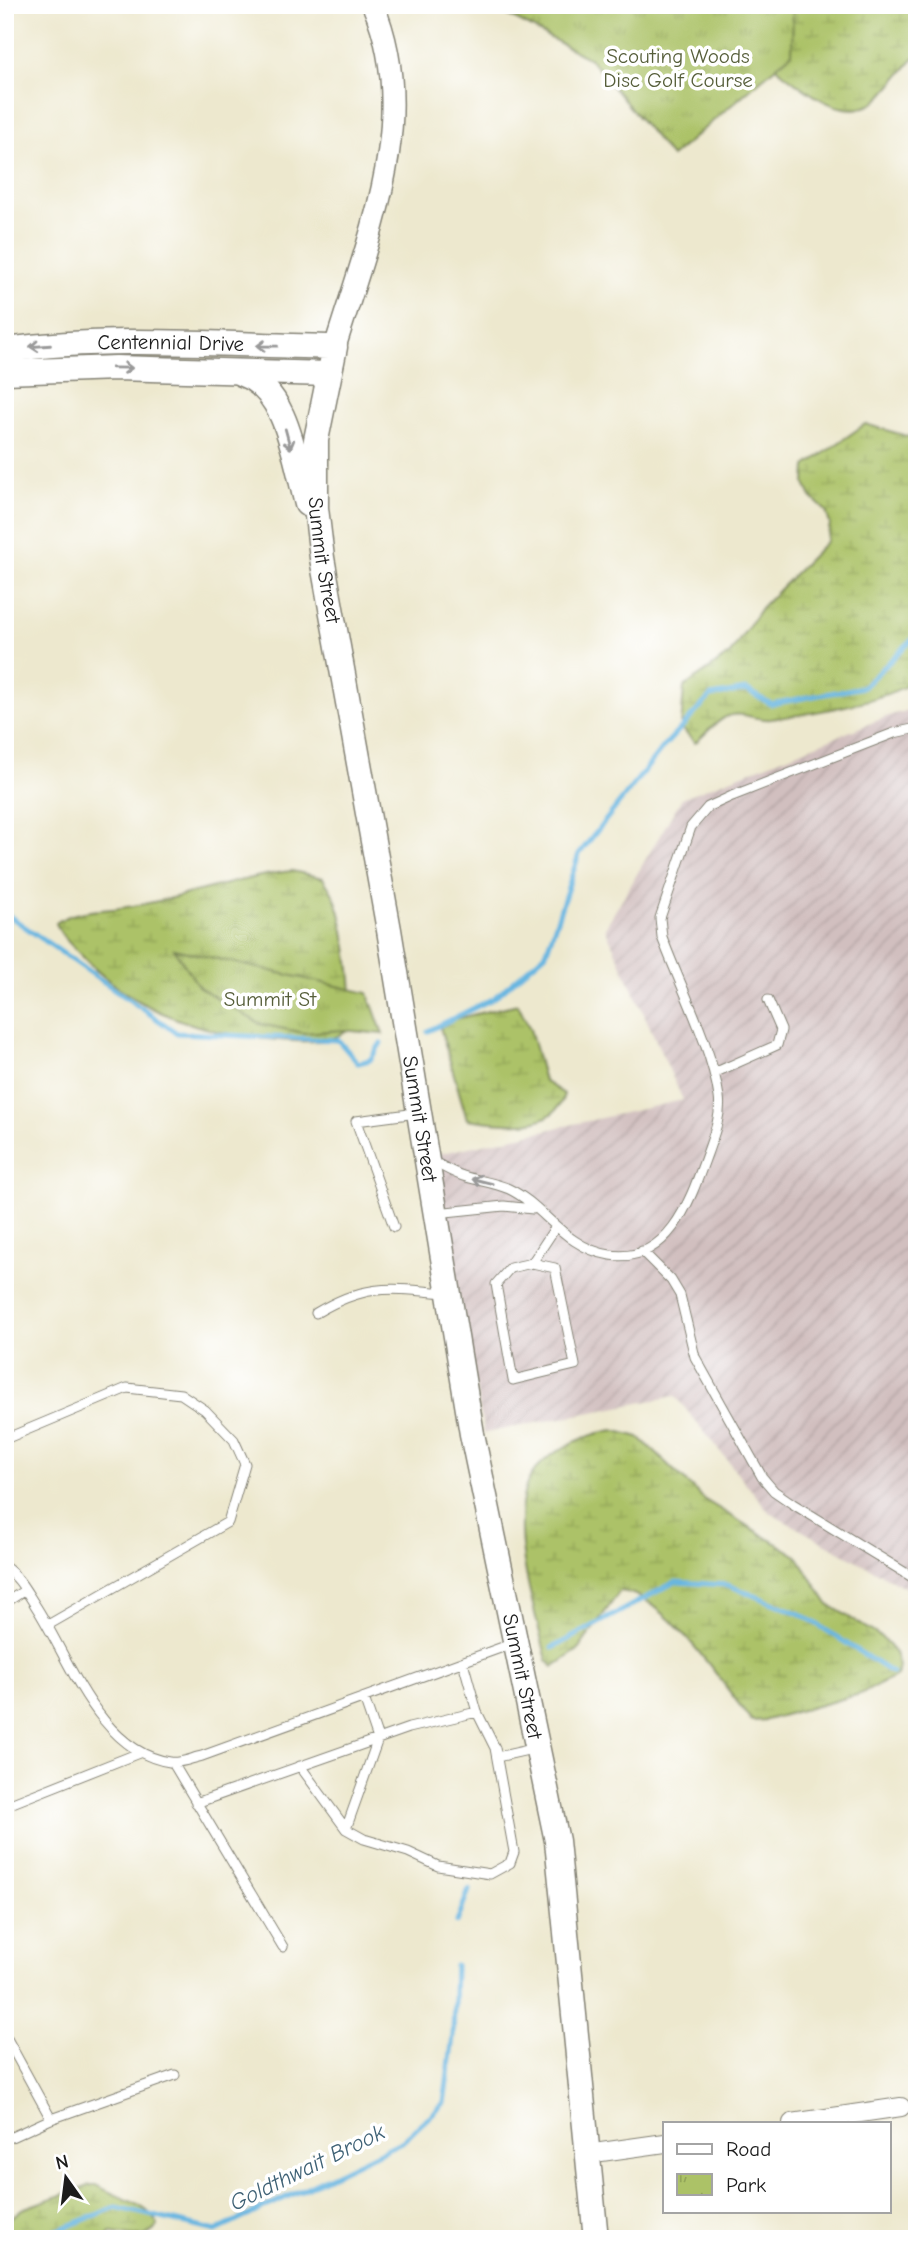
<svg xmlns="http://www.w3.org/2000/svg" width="922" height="2244" font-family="'Comic Neue',sans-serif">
<defs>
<pattern id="industrial-furrows" width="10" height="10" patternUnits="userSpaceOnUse" patternTransform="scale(1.75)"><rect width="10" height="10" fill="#d1bfbf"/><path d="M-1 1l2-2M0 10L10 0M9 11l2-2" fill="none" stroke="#b3a4a4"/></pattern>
<pattern id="wetland-marsh" width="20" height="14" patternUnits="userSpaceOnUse" patternTransform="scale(1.75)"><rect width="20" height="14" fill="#acc267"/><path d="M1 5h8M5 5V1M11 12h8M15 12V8" fill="none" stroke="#93a659"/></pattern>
<pattern id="park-tufts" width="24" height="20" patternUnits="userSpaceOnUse" patternTransform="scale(1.75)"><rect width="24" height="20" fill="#acc267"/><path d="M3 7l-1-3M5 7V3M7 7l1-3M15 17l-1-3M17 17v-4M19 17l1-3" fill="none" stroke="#93a659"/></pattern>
</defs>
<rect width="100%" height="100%" fill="#fff"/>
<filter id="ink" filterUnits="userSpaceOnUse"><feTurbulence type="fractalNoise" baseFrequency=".0143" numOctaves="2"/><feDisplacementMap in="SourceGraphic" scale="14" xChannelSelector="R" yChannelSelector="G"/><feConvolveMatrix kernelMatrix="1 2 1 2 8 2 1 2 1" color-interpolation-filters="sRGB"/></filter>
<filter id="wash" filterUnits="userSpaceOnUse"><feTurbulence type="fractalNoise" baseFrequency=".00686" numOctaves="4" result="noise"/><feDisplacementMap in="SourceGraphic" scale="28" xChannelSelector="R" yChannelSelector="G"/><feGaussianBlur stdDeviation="1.57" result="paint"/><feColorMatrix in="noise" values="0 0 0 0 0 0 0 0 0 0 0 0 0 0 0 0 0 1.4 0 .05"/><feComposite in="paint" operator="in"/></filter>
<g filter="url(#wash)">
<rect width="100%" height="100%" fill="#ede8ce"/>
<path fill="url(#industrial-furrows)" d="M 917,709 L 917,1594 L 770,1513 L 675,1396 L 484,1433 L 433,1155 L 683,1100 L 605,928 L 682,798 L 894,714 Z"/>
<path fill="url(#wetland-marsh)" stroke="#646f42" stroke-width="2" d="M 769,5 L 917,5 L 917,55 C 905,68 893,84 881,97 C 845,132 796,81 766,60 Z
M 865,424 L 917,439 L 917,680 C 879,703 815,713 771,719 C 755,721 739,709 724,718 C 713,724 704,736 695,743 L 681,728 L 684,687 L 730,654 L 761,608 L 827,541 L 830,524 L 826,511 L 811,497 L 805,484 L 806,466 Z
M 292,871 L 323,878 C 327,885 333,893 336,901 C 345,922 361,1015 345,1031 C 332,1044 311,1041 294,1041 C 214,1038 138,1016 82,956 C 73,946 60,936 56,923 C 71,911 94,911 113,909 C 174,902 231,878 292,871 Z
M 518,1004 L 530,1029 L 544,1081 L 564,1094 C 555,1134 499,1123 467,1119 L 440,1027 L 455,1019 Z
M 613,1430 L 639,1437 L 705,1500 L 797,1556 L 828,1604 L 881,1637 L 895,1653 L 899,1666 L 897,1676 L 860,1694 L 766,1720 L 752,1721 C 724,1687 666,1594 620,1591 L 578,1650 L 553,1667 L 547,1660 C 535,1612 510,1535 526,1486 C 537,1455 583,1435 613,1430 Z
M 89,2185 L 97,2185 C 117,2199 148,2201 158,2226 C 143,2244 130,2234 110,2233 L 106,2239 L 5,2239 L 5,2222 L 22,2209 Z"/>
<path fill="url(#park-tufts)" stroke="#646f42" stroke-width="2" d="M 489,5 L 793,5 L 792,53 L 671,157 L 590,59 Z
M 174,949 L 368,993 L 383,1034 L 342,1030 L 304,1033 L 260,1024 L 199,987 Z"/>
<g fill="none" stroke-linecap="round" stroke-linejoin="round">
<path stroke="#67b6e1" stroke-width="5" d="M 5,913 L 177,1033 L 338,1040 L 358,1063 L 370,1060 L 381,1043
M 428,1031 L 494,998 L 546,953 L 579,854 L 664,746 L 711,696 L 746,690 L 771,704 L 863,687 L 917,635
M 552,1648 L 675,1582 L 728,1585 L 803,1615 L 892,1673
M 917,1710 L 917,1711
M 457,1922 L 469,1890
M 44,2239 L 51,2233 L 116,2207 L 216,2231 L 403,2141 L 444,2103 L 453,2037 L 455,1965"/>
</g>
</g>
<g filter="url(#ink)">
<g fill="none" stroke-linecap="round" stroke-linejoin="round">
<defs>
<path id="service" d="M 714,1073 L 777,1045 L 781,1030 L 768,1000
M 429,1159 C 440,1165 451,1172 463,1176 C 478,1181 494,1182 509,1189 C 545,1206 564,1248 610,1255 C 670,1264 691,1198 707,1154 C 713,1137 722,1115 719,1097 C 712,1047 680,986 662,937 L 660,918 L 691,827 L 708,807 L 732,796 L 894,733 L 917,728
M 436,1213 L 504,1206 L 533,1209
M 394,1227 L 356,1121 L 417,1113
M 642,1251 L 671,1280 L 680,1295 L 695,1357 L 762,1477 L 774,1491 L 793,1504 L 917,1580
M 532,1263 L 510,1268 L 496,1284 L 513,1380 L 575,1365 L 555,1268 L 532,1263 L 555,1228
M 316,1313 C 366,1283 390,1288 445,1293
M 5,1439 L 127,1388 L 181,1394 L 205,1410 L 234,1440 L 245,1464 L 228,1522 L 48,1625
M 5,1567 C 19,1577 26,1591 35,1605 C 69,1657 99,1752 170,1762 C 180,1764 192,1758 202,1756 L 514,1643
M 5,1603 L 25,1590
M 497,1757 L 537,1748
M 173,1763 L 283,1947
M 300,1766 L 346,1829 L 364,1839 L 408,1852 L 438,1866 L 490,1874 L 510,1863 L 514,1852 L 495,1748 L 477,1712
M 196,1803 L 409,1728 L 477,1712 L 463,1662
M 5,1806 L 139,1753
M 346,1829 L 378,1739 L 364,1698
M 5,2035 L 51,2119
M 5,2140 L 51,2119 L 175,2075"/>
<path id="minor" d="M 792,2123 L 901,2107
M 587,2154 L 665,2143"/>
<path id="tertiary" d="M 335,347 C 368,238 421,117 373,5"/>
<g id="secondary">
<path id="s1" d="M 5,350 C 114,335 226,345 335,347 L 316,440 L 316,508 L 322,558 L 389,930 L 472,1434 L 557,1841 L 596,2239"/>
<path d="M 5,372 L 116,368 L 329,374"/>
<path d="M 242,374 C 288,390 295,461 307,504"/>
</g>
</defs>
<use href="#service" stroke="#848275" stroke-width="11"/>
<use href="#minor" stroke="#848275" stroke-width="20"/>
<use href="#tertiary" stroke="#848275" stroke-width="24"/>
<use href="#secondary" stroke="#848275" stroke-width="27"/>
<use href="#service" stroke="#fff" stroke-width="9"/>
<use href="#minor" stroke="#fff" stroke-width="18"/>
<use href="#tertiary" stroke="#fff" stroke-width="21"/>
<use href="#secondary" stroke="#fff" stroke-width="24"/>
</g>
<defs><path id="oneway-shaft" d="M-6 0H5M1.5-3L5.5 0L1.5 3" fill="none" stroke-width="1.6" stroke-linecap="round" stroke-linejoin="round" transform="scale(1.75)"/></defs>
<g stroke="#999">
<use href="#oneway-shaft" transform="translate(40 346) rotate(176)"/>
<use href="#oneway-shaft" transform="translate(267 346) rotate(-179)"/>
<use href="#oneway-shaft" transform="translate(122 368) rotate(1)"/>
<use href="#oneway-shaft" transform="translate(288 439) rotate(75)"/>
<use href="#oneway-shaft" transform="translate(482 1181) rotate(-166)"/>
</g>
</g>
<g text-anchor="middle" stroke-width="7" stroke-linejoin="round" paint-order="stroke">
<g font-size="21" fill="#565e3a" stroke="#fff">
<text x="678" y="63">Scouting Woods<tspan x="678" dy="24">Disc Golf Course</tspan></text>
<text x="270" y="1006">Summit St</text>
</g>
<g font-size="21" fill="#1c1c1c" stroke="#fff">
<text dy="7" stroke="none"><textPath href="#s1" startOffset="166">Centennial Drive</textPath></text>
<text dy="7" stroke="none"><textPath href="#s1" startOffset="546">Summit Street</textPath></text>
<text dy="7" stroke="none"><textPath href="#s1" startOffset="1113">Summit Street</textPath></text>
<text dy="7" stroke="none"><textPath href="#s1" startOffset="1680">Summit Street</textPath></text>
</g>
<g font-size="23" font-style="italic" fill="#3e6175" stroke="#fff">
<text transform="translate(307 2167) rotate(-26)" y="8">Goldthwait Brook</text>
</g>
</g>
<rect width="922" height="2244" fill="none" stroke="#fff" stroke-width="28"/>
<rect x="663" y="2122" width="228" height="91" fill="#ffffff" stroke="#a4a4a4" stroke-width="2"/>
<rect x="677" y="2144" width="35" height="10" fill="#ffffff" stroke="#a4a4a4" stroke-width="2"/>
<text x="726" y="2156" font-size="21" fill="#1c1c1c">Road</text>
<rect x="677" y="2174" width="35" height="21" fill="url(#park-tufts)" stroke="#a4a4a4" stroke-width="2"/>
<text x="726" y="2192" font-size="21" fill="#1c1c1c">Park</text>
<g transform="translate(66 2178) rotate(346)" stroke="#ffffff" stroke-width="5" paint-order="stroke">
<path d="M0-5L12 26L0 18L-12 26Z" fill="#1c1c1c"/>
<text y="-10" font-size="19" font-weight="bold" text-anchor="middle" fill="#1c1c1c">N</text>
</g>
</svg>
